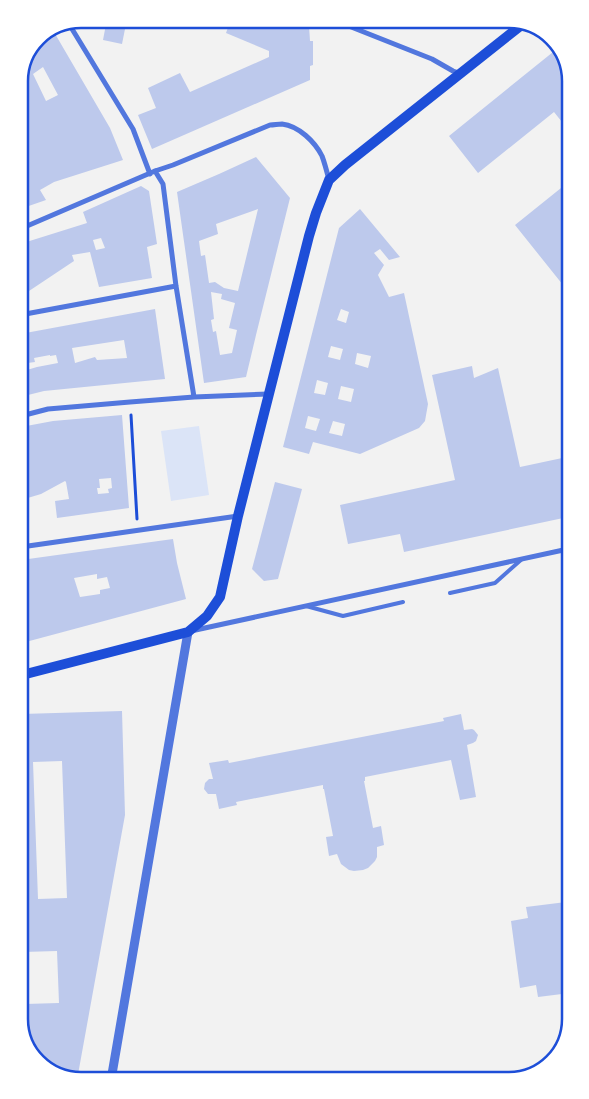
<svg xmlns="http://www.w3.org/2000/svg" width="589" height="1099" font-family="Roboto,sans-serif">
<rect width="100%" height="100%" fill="#f2f2f2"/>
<path fill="#dbe4f7" d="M 199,426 L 209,495 L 171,501 L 161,431 Z"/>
<path fill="#bdc9ec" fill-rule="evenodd" d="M 107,19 L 127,19 L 122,44 L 103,40 Z
M 231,19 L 290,19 L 309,26 L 310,41 L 313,41 L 313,65 L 310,66 L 310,80 L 152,149 L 138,115 L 156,108 L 148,88 L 180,73 L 190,92 L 269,57 L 269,51 L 226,33 Z
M 54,32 L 110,128 L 123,160 L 54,182 L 40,190 L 46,200 L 20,209 L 19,181 L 24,180 L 20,167 L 19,168 L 19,77 L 36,40 ZM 43,67 L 58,95 L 46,101 L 33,74 Z
M 558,48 L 565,57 L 566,127 L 554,112 L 478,173 L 449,136 Z
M 256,157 L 290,198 L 256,335 L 246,377 L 204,383 L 177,192 L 219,174 ZM 258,209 L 238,291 L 224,288 L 215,282 L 209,283 L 205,255 L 201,256 L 199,241 L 218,234 L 216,224 ZM 211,292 L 222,294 L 221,299 L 235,303 L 229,328 L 237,330 L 232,353 L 220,355 L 216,331 L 213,332 L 211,320 L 214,319 Z
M 566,184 L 567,290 L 515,225 Z
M 141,186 L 149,191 L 157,244 L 147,247 L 152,278 L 99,287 L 90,252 L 72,255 L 74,261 L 20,297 L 20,244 L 87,223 L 83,212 ZM 101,238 L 105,248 L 96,250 L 93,240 Z
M 360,209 L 400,257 L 389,260 L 380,249 L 374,253 L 384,265 L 378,275 L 389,297 L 404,293 L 428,404 L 425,421 L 419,428 L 360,454 L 313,442 L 309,454 L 283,447 L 339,228 ZM 341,309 L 349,312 L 346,323 L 337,320 ZM 331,346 L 343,349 L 340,360 L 328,357 ZM 357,353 L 371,356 L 368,368 L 355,364 ZM 317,380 L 328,383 L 325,395 L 314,393 ZM 341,386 L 354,389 L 351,402 L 338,399 ZM 308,416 L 320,419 L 316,431 L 305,428 ZM 333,421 L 345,424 L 342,436 L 329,433 Z
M 155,309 L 165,379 L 44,391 L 20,397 L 20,372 L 37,367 L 58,363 L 56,355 L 50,356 L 50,355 L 34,358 L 35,362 L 20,364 L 20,334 ZM 124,340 L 127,358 L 97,360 L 95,357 L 75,363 L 72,348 Z
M 472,366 L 474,378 L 498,368 L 520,467 L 567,457 L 568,517 L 404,552 L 400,534 L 348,544 L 340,505 L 455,480 L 432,375 Z
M 122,415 L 129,508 L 57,518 L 55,501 L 69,499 L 66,482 L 65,481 L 41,494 L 21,500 L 21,427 L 53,421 ZM 111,478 L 112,488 L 108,489 L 109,493 L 98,494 L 97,488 L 100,488 L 99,479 Z
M 275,482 L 302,489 L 278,579 L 264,581 L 252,569 Z
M 173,539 L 177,563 L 186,599 L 22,643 L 21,560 ZM 97,574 L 97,579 L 107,577 L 110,588 L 100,590 L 100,594 L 80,597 L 74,578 Z
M 122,711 L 125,815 L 77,1080 L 46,1070 L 24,1042 L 23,997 L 25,997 L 25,1004 L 59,1003 L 57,951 L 23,952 L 22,714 ZM 62,761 L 67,898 L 38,899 L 33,762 Z
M 461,714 L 464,730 L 472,729 L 474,730 L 478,735 L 476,741 L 473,743 L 467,745 L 476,797 L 460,800 L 451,760 L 365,777 L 365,781 L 364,781 L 373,828 L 381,826 L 384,845 L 377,847 L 377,857 L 375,861 L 368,868 L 363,870 L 354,871 L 349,870 L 341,864 L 337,854 L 329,856 L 326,837 L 333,836 L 324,789 L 323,789 L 323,785 L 236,802 L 237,805 L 219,809 L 216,794 L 208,794 L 204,789 L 205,783 L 209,779 L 213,779 L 209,763 L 228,760 L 229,763 L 444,721 L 443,718 Z
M 566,902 L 568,913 L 570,912 L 570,993 L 538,997 L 536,985 L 520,988 L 511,921 L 528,918 L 526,907 Z"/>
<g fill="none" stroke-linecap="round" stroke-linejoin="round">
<path stroke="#1d4ed8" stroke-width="3" d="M 131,415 L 137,519"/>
<path stroke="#5277de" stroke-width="4" d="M 450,593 L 495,583 L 522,559
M 306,606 L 343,616 L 403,602"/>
<path stroke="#5277de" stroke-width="5" d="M 331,19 L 432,59 L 453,71 L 459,73
M 69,24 L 133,129 L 150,174
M 155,171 L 163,184 L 176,286 L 194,397
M 20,229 L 155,171 L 173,165 L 270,125 C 274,125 278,124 282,124 C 299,126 315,142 322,156 C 325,164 327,172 329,180
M 20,315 L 176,286
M 21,416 L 48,409 L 130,402 L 194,397 L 268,394
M 21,547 L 238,516
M 191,631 L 568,549"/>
<path stroke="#5277de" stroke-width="9" d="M 111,1080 L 188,632"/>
<path stroke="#1d4ed8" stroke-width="10" d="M 22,675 L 188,632 L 207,616 L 220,597 L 238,516 L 309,236 L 316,213 L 329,180 L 345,165 L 524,23"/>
</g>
<path d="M0 0H589V1099H0ZM81 28H509A53 53 0 0 1 562 81V1019A53 53 0 0 1 509 1072H81A53 53 0 0 1 28 1019V81A53 53 0 0 1 81 28Z" fill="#fff" fill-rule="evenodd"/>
<path fill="none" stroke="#1d4ed8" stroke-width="2.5" d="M81 28H509A53 53 0 0 1 562 81V1019A53 53 0 0 1 509 1072H81A53 53 0 0 1 28 1019V81A53 53 0 0 1 81 28Z"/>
</svg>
